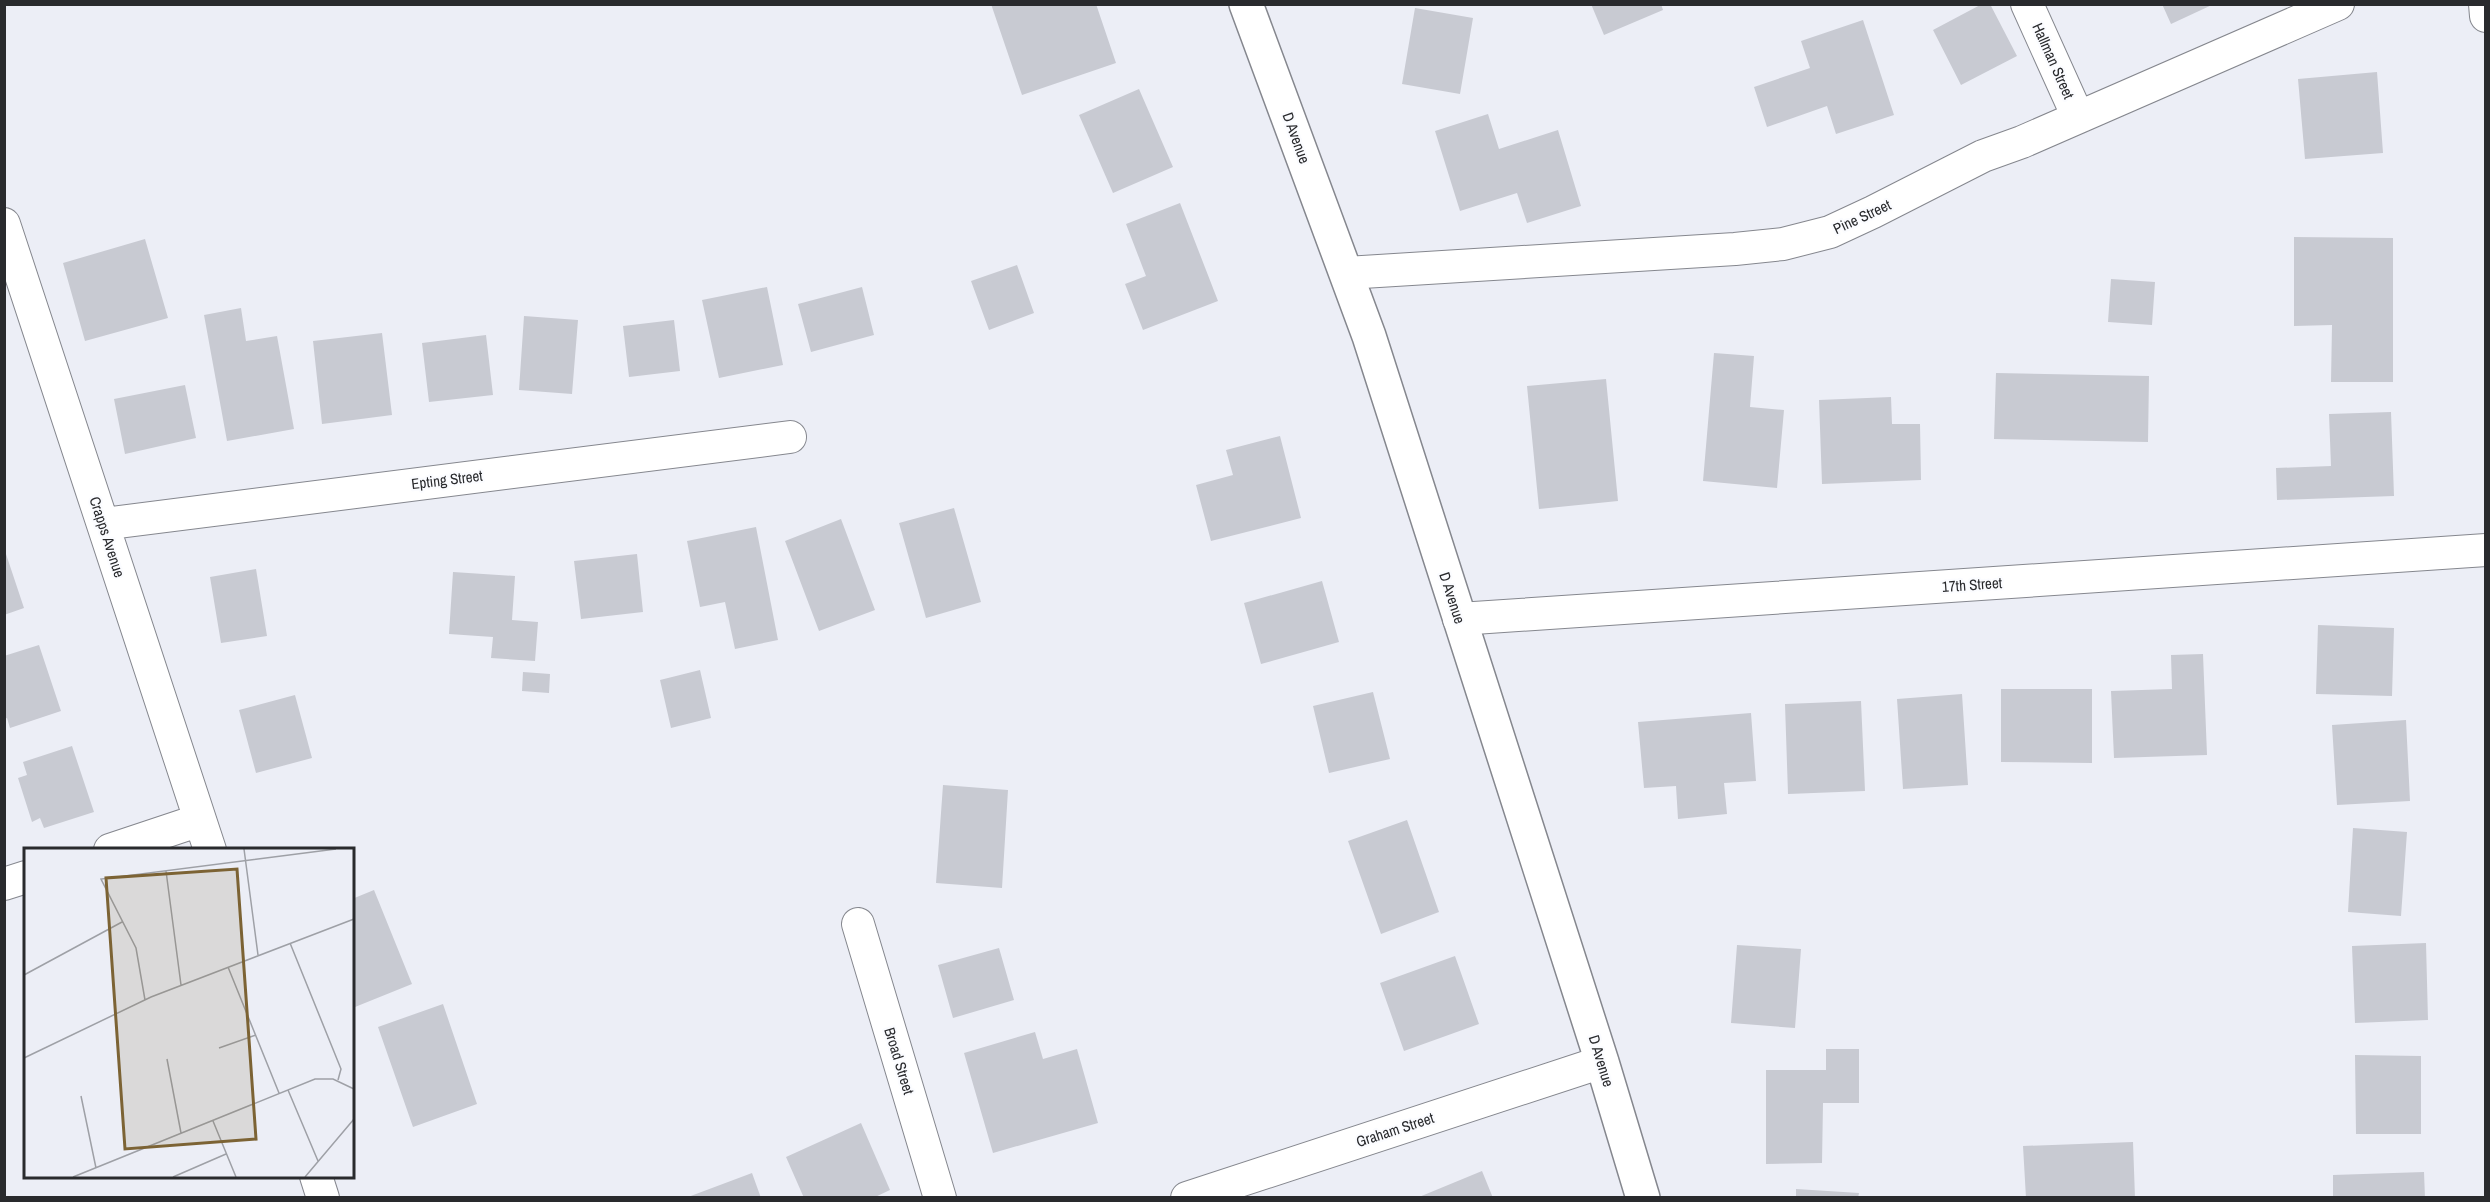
<svg xmlns="http://www.w3.org/2000/svg" width="2490" height="1202" font-family="'Archivo Narrow',sans-serif">
<rect width="100%" height="100%" fill="#eceef6"/>
<path fill="#c8cad2" d="M 991,4 L 1096,4 L 1116,63 L 1022,95 Z
M 1591,4 L 1661,4 L 1663,10 L 1604,35 Z
M 1982,4 L 1990,4 L 2017,56 L 1961,85 L 1933,30 Z
M 2162,4 L 2214,4 L 2171,24 Z
M 1415,8 L 1473,18 L 1460,94 L 1402,84 Z
M 1863,20 L 1894,115 L 1836,134 L 1827,106 L 1767,127 L 1754,87 L 1810,68 L 1801,41 Z
M 2377,72 L 2383,153 L 2305,159 L 2298,79 Z
M 1139,89 L 1173,167 L 1113,193 L 1079,115 Z
M 1488,114 L 1499,149 L 1558,130 L 1581,206 L 1527,223 L 1517,193 L 1460,211 L 1435,131 Z
M 1180,203 L 1218,301 L 1143,330 L 1125,284 L 1146,276 L 1126,224 Z
M 2294,237 L 2393,238 L 2393,382 L 2331,382 L 2332,325 L 2294,326 Z
M 145,239 L 168,318 L 85,341 L 63,263 Z
M 1017,265 L 1034,313 L 989,330 L 971,281 Z
M 2111,279 L 2155,282 L 2152,325 L 2108,322 Z
M 767,287 L 783,365 L 719,378 L 702,300 Z
M 862,287 L 874,335 L 811,352 L 798,304 Z
M 241,308 L 246,341 L 277,336 L 294,429 L 227,441 L 204,315 Z
M 524,316 L 578,320 L 572,394 L 519,390 Z
M 674,320 L 680,371 L 629,377 L 623,326 Z
M 382,333 L 392,415 L 322,424 L 313,341 Z
M 486,335 L 493,395 L 429,402 L 422,343 Z
M 1714,353 L 1754,356 L 1750,407 L 1784,410 L 1777,488 L 1703,481 Z
M 1996,373 L 2149,376 L 2148,442 L 1994,439 Z
M 1606,379 L 1618,501 L 1539,509 L 1527,386 Z
M 185,385 L 196,438 L 125,454 L 114,399 Z
M 1891,397 L 1892,424 L 1920,424 L 1921,480 L 1822,484 L 1819,400 Z
M 2391,412 L 2394,496 L 2277,500 L 2276,468 L 2331,466 L 2329,414 Z
M 1280,436 L 1301,518 L 1211,541 L 1196,485 L 1233,475 L 1226,450 Z
M 954,508 L 981,602 L 926,618 L 899,523 Z
M 841,519 L 875,610 L 819,631 L 785,541 Z
M 756,527 L 778,640 L 735,649 L 725,602 L 700,607 L 687,541 Z
M 4,548 L 24,608 L 4,615 Z
M 637,554 L 643,612 L 581,619 L 574,561 Z
M 256,569 L 267,636 L 221,643 L 210,577 Z
M 453,572 L 515,576 L 512,620 L 538,622 L 535,661 L 491,658 L 493,637 L 449,634 Z
M 1322,581 L 1339,642 L 1261,664 L 1244,603 Z
M 2318,625 L 2394,628 L 2392,696 L 2316,694 Z
M 39,645 L 61,711 L 10,728 L 7,718 L 4,719 L 4,656 Z
M 2203,654 L 2207,755 L 2114,758 L 2111,691 L 2172,689 L 2171,655 Z
M 700,670 L 711,718 L 671,728 L 660,680 Z
M 523,672 L 550,674 L 549,693 L 522,691 Z
M 2001,689 L 2092,689 L 2092,763 L 2001,762 Z
M 1373,692 L 1390,759 L 1329,773 L 1313,706 Z
M 1962,694 L 1968,785 L 1903,789 L 1897,699 Z
M 295,695 L 312,758 L 256,773 L 239,710 Z
M 1861,701 L 1865,791 L 1788,794 L 1785,704 Z
M 1751,713 L 1756,781 L 1724,783 L 1727,814 L 1678,819 L 1676,786 L 1644,788 L 1638,722 Z
M 2406,720 L 2410,801 L 2337,805 L 2332,725 Z
M 72,746 L 94,812 L 44,828 L 40,818 L 32,822 L 18,778 L 27,775 L 23,762 Z
M 943,785 L 1008,790 L 1002,888 L 936,883 Z
M 1407,820 L 1439,912 L 1381,934 L 1348,841 Z
M 2353,828 L 2407,832 L 2401,916 L 2348,912 Z
M 374,890 L 412,984 L 355,1007 L 352,1001 L 352,899 Z
M 2426,943 L 2428,1020 L 2355,1023 L 2352,946 Z
M 1737,945 L 1801,949 L 1795,1028 L 1731,1023 Z
M 999,948 L 1014,1000 L 953,1018 L 938,965 Z
M 1455,956 L 1479,1024 L 1404,1051 L 1380,983 Z
M 443,1004 L 477,1104 L 413,1127 L 378,1027 Z
M 1035,1032 L 1043,1059 L 1077,1049 L 1098,1123 L 993,1153 L 964,1053 Z
M 1826,1049 L 1859,1049 L 1859,1103 L 1823,1103 L 1822,1163 L 1766,1164 L 1766,1070 L 1826,1070 Z
M 2355,1055 L 2421,1056 L 2421,1134 L 2356,1134 Z
M 861,1123 L 890,1190 L 873,1198 L 804,1198 L 786,1157 Z
M 2133,1142 L 2135,1198 L 2026,1198 L 2023,1146 Z
M 1482,1171 L 1493,1198 L 1419,1198 L 1419,1197 Z
M 2424,1172 L 2425,1198 L 2333,1198 L 2333,1175 Z
M 752,1173 L 761,1198 L 688,1198 L 688,1197 Z
M 1796,1189 L 1859,1193 L 1858,1198 L 1796,1198 Z"/>
<g fill="none" stroke-linecap="round" stroke-linejoin="round">
<defs>
<path id="minor" d="M 2027,4 L 2078,117
M 2485,4 L 2486,16
M 4,224 L 210,850
M 1346,273 L 1735,249 L 1783,244 L 1830,232 L 1873,212 L 1983,156 L 2022,142 L 2338,4
M 103,524 L 790,437
M 1459,619 L 2486,550
M 110,850 L 200,820
M 4,884 L 26,877
M 858,924 L 940,1198
M 316,1176 L 323,1198
M 1187,1198 L 1602,1062"/>
<path id="tertiary" d="M 1246,4 L 1369,336 L 1602,1062 L 1643,1198"/>
</defs>
<use href="#minor" stroke="#85878e" stroke-width="34"/>
<use href="#tertiary" stroke="#85878e" stroke-width="36"/>
<use href="#minor" stroke="#fff" stroke-width="32"/>
<use href="#tertiary" stroke="#fff" stroke-width="33"/>
</g>
<g text-anchor="middle" stroke-width="4.5" stroke-linejoin="round" paint-order="stroke">
<g font-size="15" fill="#292a2d" stroke="#fbfcff">
<text transform="translate(2053 61) rotate(66)" y="5">Hallman Street</text>
<text transform="translate(1296 138) rotate(70)" y="5">D Avenue</text>
<text transform="translate(1862 217) rotate(-25)" y="5">Pine Street</text>
<text transform="translate(447 480) rotate(-7)" y="5">Epting Street</text>
<text transform="translate(107 537) rotate(72)" y="5">Crapps Avenue</text>
<text transform="translate(1972 585) rotate(-4)" y="5">17th Street</text>
<text transform="translate(1452 598) rotate(72)" y="5">D Avenue</text>
<text transform="translate(899 1061) rotate(73)" y="5">Broad Street</text>
<text transform="translate(1601 1061) rotate(73)" y="5">D Avenue</text>
<text transform="translate(1395 1130) rotate(-18)" y="5">Graham Street</text>
</g>
</g>
<g transform="translate(24 848)">
<rect width="330" height="330" fill="#eceef6"/>
<path fill="none" stroke="#9ea0a6" stroke-width="1.5" d="M 220,1 L 234,107M 142,23 L 157,137M 266,95 L 317,221 L 314,232M 204,119 L 255,245M 0,127 L 98,74M 121,152 L 112,100 L 77,31 L 312,1M 195,200 L 232,187M 0,210 L 127,149 L 330,71M 143,211 L 157,285M 264,242 L 294,313M 57,248 L 72,320M 189,273 L 212,329M 49,329 L 291,231 L 309,231 L 330,241M 149,329 L 202,306M 281,329 L 330,271"/>
<path fill="#7c6334" fill-opacity="0.15" stroke="#7c6334" stroke-width="3" d="M 213,21 L 232,291 L 101,301 L 82,30 Z"/>
<rect width="330" height="330" fill="none" stroke="#292a2d" stroke-width="3"/>
</g>
<rect width="2490" height="1202" fill="none" stroke="#292a2d" stroke-width="12"/>
</svg>
